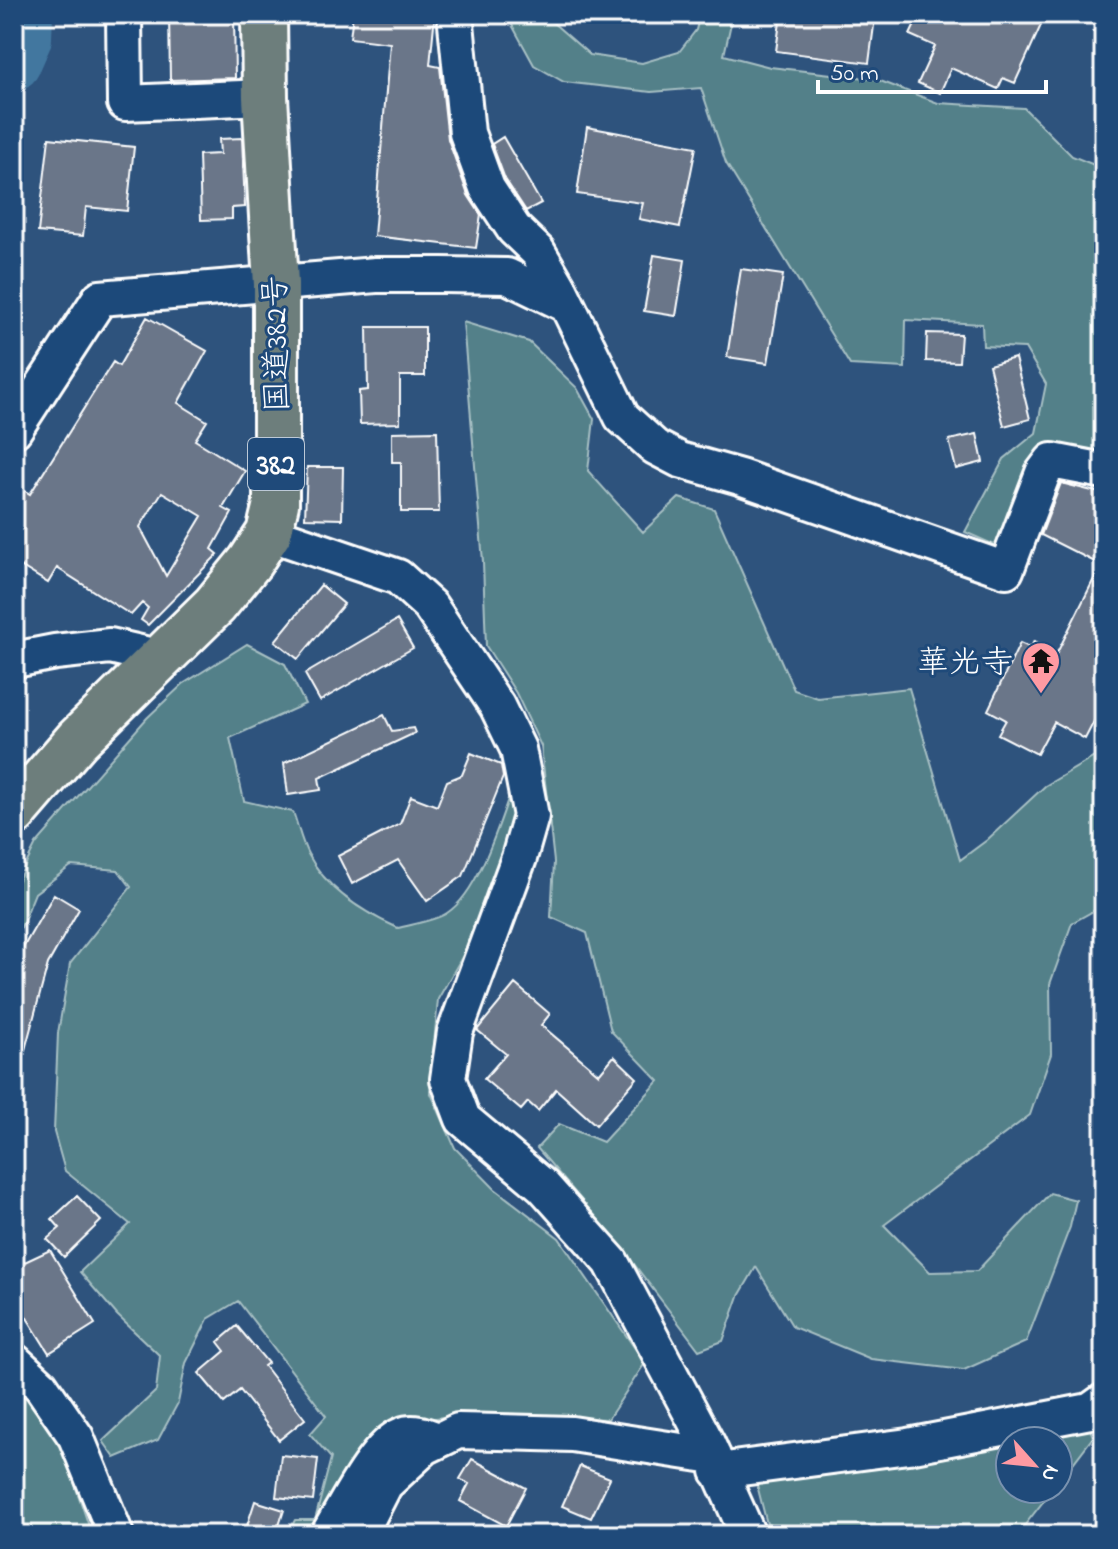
<svg xmlns="http://www.w3.org/2000/svg" width="1118" height="1549" font-family="'Indie Flower','Klee One',sans-serif">
<rect width="100%" height="100%" fill="#2e537d"/>
<filter id="ink" filterUnits="userSpaceOnUse"><feTurbulence type="fractalNoise" baseFrequency=".0125" numOctaves="2"/><feDisplacementMap in="SourceGraphic" scale="16" xChannelSelector="R" yChannelSelector="G"/><feConvolveMatrix kernelMatrix="1 2 1 2 8 2 1 2 1" color-interpolation-filters="sRGB"/></filter>
<g filter="url(#ink)">
<path fill="#528089" stroke="#a8c0c4" stroke-width="2" d="M 506,14 L 543,14 L 590,55 L 642,63 L 679,52 L 696,30 L 700,14 L 733,14 L 724,55 L 770,67 L 875,79 L 938,103 L 1024,108 L 1072,156 L 1104,169 L 1104,462 L 1071,453 L 999,547 L 965,532 L 1004,459 L 1036,433 L 1046,384 L 1025,348 L 983,346 L 982,324 L 906,320 L 905,368 L 850,365 L 726,163 L 701,88 L 651,92 L 564,82 L 534,65 Z
M 463,322 L 529,342 L 577,388 L 594,419 L 588,471 L 643,532 L 679,498 L 714,509 L 794,690 L 818,698 L 909,688 L 960,860 L 987,840 L 1045,786 L 1101,753 L 1104,746 L 1104,905 L 1072,923 L 1050,984 L 1051,1054 L 1030,1115 L 884,1225 L 930,1272 L 977,1271 L 1050,1193 L 1076,1200 L 1070,1227 L 1026,1342 L 964,1370 L 871,1359 L 793,1327 L 756,1267 L 739,1296 L 723,1341 L 699,1350 L 618,1243 L 537,1148 L 559,1124 L 603,1142 L 659,1081 L 611,1031 L 587,933 L 551,917 L 554,862 L 541,746 L 516,693 L 486,646 L 483,562 Z
M 247,644 L 285,664 L 305,704 L 230,738 L 244,801 L 293,812 C 298,825 301,841 308,854 C 327,890 362,912 398,928 C 413,924 435,921 447,913 C 477,894 498,828 509,796 L 518,811 L 485,917 L 438,999 L 430,1091 L 455,1148 L 495,1189 L 559,1238 L 645,1363 L 608,1419 L 458,1415 L 392,1424 L 349,1535 L 287,1535 L 295,1520 L 315,1520 L 331,1458 L 310,1434 L 326,1416 L 238,1301 L 208,1319 L 186,1363 L 178,1403 L 158,1440 L 115,1458 L 103,1441 L 156,1391 L 160,1356 L 117,1315 L 80,1272 L 130,1224 L 65,1171 L 54,1132 L 58,1033 L 70,964 L 131,887 L 118,870 L 71,866 L 35,893 L 14,945 L 14,888 L 36,844 L 147,718 L 183,684 Z
M 14,1383 L 32,1399 L 64,1453 L 92,1535 L 14,1535 Z
M 1087,1420 L 1093,1437 L 1058,1483 L 1058,1441 L 1010,1441 L 1010,1489 L 1053,1489 L 1017,1535 L 804,1535 L 767,1524 L 756,1481 Z"/>
<g fill="none" stroke-linecap="round" stroke-linejoin="round">
<path stroke="#42779f" stroke-width="54" d="M 14,63 L 25,38 L 26,14"/>
</g>
<path fill="#6b7689" stroke="#fff" stroke-width="2" fill-rule="evenodd" d="M 169,14 L 234,14 L 235,78 L 170,80 Z
M 353,14 L 435,14 L 430,65 L 440,67 L 448,139 L 468,195 L 481,215 L 476,248 L 374,236 L 390,43 L 350,38 Z
M 781,14 L 844,14 L 875,18 L 869,63 L 776,51 Z
M 920,14 L 1046,14 L 1015,83 L 1003,78 L 998,89 L 951,68 L 940,93 L 918,83 L 935,46 L 910,35 Z
M 587,127 L 696,147 L 680,227 L 639,219 L 643,203 L 577,194 Z
M 503,137 L 541,203 L 526,211 L 505,179 L 492,144 Z
M 49,138 L 134,147 L 127,211 L 86,207 L 83,236 L 38,232 Z
M 242,138 L 245,207 L 232,208 L 232,219 L 201,220 L 199,155 L 220,154 L 219,139 Z
M 654,255 L 685,260 L 676,316 L 644,311 Z
M 741,269 L 783,275 L 768,363 L 727,357 Z
M 147,317 L 207,351 L 178,403 L 207,421 L 195,440 L 245,471 L 223,508 L 232,513 L 212,549 L 218,554 L 148,625 L 141,620 L 148,608 L 142,603 L 131,615 L 57,568 L 48,583 L 14,562 L 14,484 L 30,494 L 113,362 L 119,366 ZM 162,492 L 202,516 L 166,576 L 140,527 Z
M 367,327 L 425,327 L 425,376 L 400,376 L 400,423 L 360,424 L 359,391 L 368,390 Z
M 927,333 L 961,334 L 959,362 L 926,361 Z
M 1015,358 L 1030,419 L 1004,426 L 989,365 Z
M 437,431 L 439,512 L 401,512 L 401,462 L 392,462 L 392,432 Z
M 977,434 L 983,462 L 956,469 L 949,440 Z
M 307,467 L 343,467 L 342,519 L 305,518 Z
M 1061,483 L 1104,494 L 1104,702 L 1085,739 L 1054,722 L 1037,754 L 998,734 L 1006,720 L 988,710 L 1020,643 L 1031,648 L 1034,641 L 1057,653 L 1101,565 L 1041,535 Z
M 321,585 L 344,604 L 298,659 L 275,641 Z
M 397,620 L 413,648 L 320,701 L 305,674 Z
M 384,715 L 392,731 L 413,728 L 415,733 L 319,778 L 321,790 L 288,795 L 284,763 Z
M 471,753 L 501,765 L 503,777 L 463,876 L 427,901 L 398,860 L 352,884 L 338,856 L 400,824 L 411,796 L 437,806 L 447,781 L 462,775 Z
M 54,894 L 79,909 L 48,964 L 22,1061 L 14,1060 L 14,977 L 20,953 Z
M 515,984 L 550,1014 L 541,1025 L 599,1074 L 614,1056 L 637,1078 L 596,1125 L 556,1089 L 538,1111 L 528,1102 L 521,1110 L 484,1079 L 506,1054 L 477,1030 Z
M 77,1196 L 101,1221 L 64,1257 L 47,1239 L 60,1228 L 52,1219 Z
M 50,1250 L 95,1324 L 49,1353 L 14,1297 L 14,1267 Z
M 237,1326 L 268,1363 L 264,1366 L 305,1419 L 279,1440 L 240,1390 L 224,1403 L 199,1373 L 225,1351 L 218,1342 Z
M 281,1455 L 318,1459 L 313,1501 L 276,1497 Z
M 472,1459 L 526,1488 L 506,1526 L 460,1501 L 469,1484 L 460,1479 Z
M 580,1466 L 610,1478 L 591,1518 L 562,1506 Z
M 255,1501 L 284,1510 L 276,1535 L 244,1535 Z"/>
<g fill="none" stroke-linecap="round" stroke-linejoin="round">
<defs>
<path id="minor" d="M 124,14 L 125,103 L 265,97
M 455,14 L 467,133 L 487,188 L 514,229 L 538,252 L 559,288 L 622,417 L 655,447 L 680,460 L 740,477 L 1006,570 L 1043,473 L 1052,461 L 1104,471
M 14,430 L 100,298 L 376,275 L 442,275 L 507,276 L 567,305
M 269,533 L 398,577 L 430,606 L 497,706 L 518,749 L 531,816 L 519,858 L 455,1032 L 448,1079 L 463,1119 L 543,1186 L 611,1262 L 707,1443 L 748,1535
M 14,660 L 55,652 L 110,646 L 162,658
M 14,1361 L 41,1386 L 76,1437 L 116,1535
M 718,1471 L 908,1446 L 1090,1411 L 1104,1401
M 328,1535 C 344,1509 374,1446 402,1435 C 414,1430 427,1436 438,1440
M 359,1535 L 385,1484 L 425,1447 L 458,1431 L 572,1434 L 713,1456"/>
<path id="highway" d="M 14,813 L 77,740 L 215,605 L 250,562 L 269,533 L 276,504 L 276,284 L 265,97 L 264,14"/>
</defs>
<use href="#minor" stroke="#fff" stroke-width="40"/>
<use href="#highway" stroke="#fff" stroke-width="50"/>
<use href="#minor" stroke="#1f4a7a" stroke-width="34"/>
<use href="#highway" stroke="#6d7e7c" stroke-width="44"/>
</g>
</g>
<defs>
<symbol id="temple-pin" viewBox="-11 -11 22 30"><path d="M0 17L-7.5 6A9.5 9.5 0 1 1 7.5 6Z" fill="#ff9aa2" stroke="#1f4a7a"/><path d="M0-6L5-2H3V0L6.5 2.5H4V6H1.5V3h-3V6H-4V2.5H-6.5L-3 0V-2H-5Z" fill="#111"/></symbol>
</defs>
<g fill-rule="evenodd">
<use href="#temple-pin" x="1019" y="639" width="44" height="60"/>
</g>
<g text-anchor="middle" stroke-width="6" stroke-linejoin="round" paint-order="stroke">
<rect fill="#1f4a7a" stroke="#bcc9d7" stroke-width="2" x="248" y="438" width="56" height="52" rx="6"/>
<g font-size="30" font-weight="bold" fill="#fff">
<text x="276" y="474">382</text>
</g>
<g font-size="32" fill="#fff" stroke="#1f4a7a">
<text transform="translate(275 344) rotate(-91)" y="11">国道382号</text>
</g>
<g font-size="32" fill="#fff" stroke="#1f4a7a" text-anchor="end">
<text x="1013" y="672">華光寺</text>
</g>
</g>
<rect width="1118" height="1549" fill="none" stroke="#1f4a7a" stroke-width="48"/>
<rect x="24" y="24" width="1070" height="1501" fill="none" stroke="#fff" stroke-width="3" filter="url(#ink)"/>
<g transform="translate(1034 1465) rotate(117)"><circle r="38" fill="#1f4a7a" stroke="#7992af" stroke-width="2"/>
<path d="M0-6L14 30L0 20L-14 30Z" fill="#ff9aa2"/>
<text y="-12" font-size="22" font-weight="bold" text-anchor="middle" fill="#ffffff">N</text>
</g>
<path d="M818 80v12h228v-12" fill="none" stroke="#ffffff" stroke-width="4"/>
<text x="830" y="80" font-size="24" fill="#ffffff" stroke="#1f4a7a" stroke-width="6" paint-order="stroke">50 m</text>
</svg>
